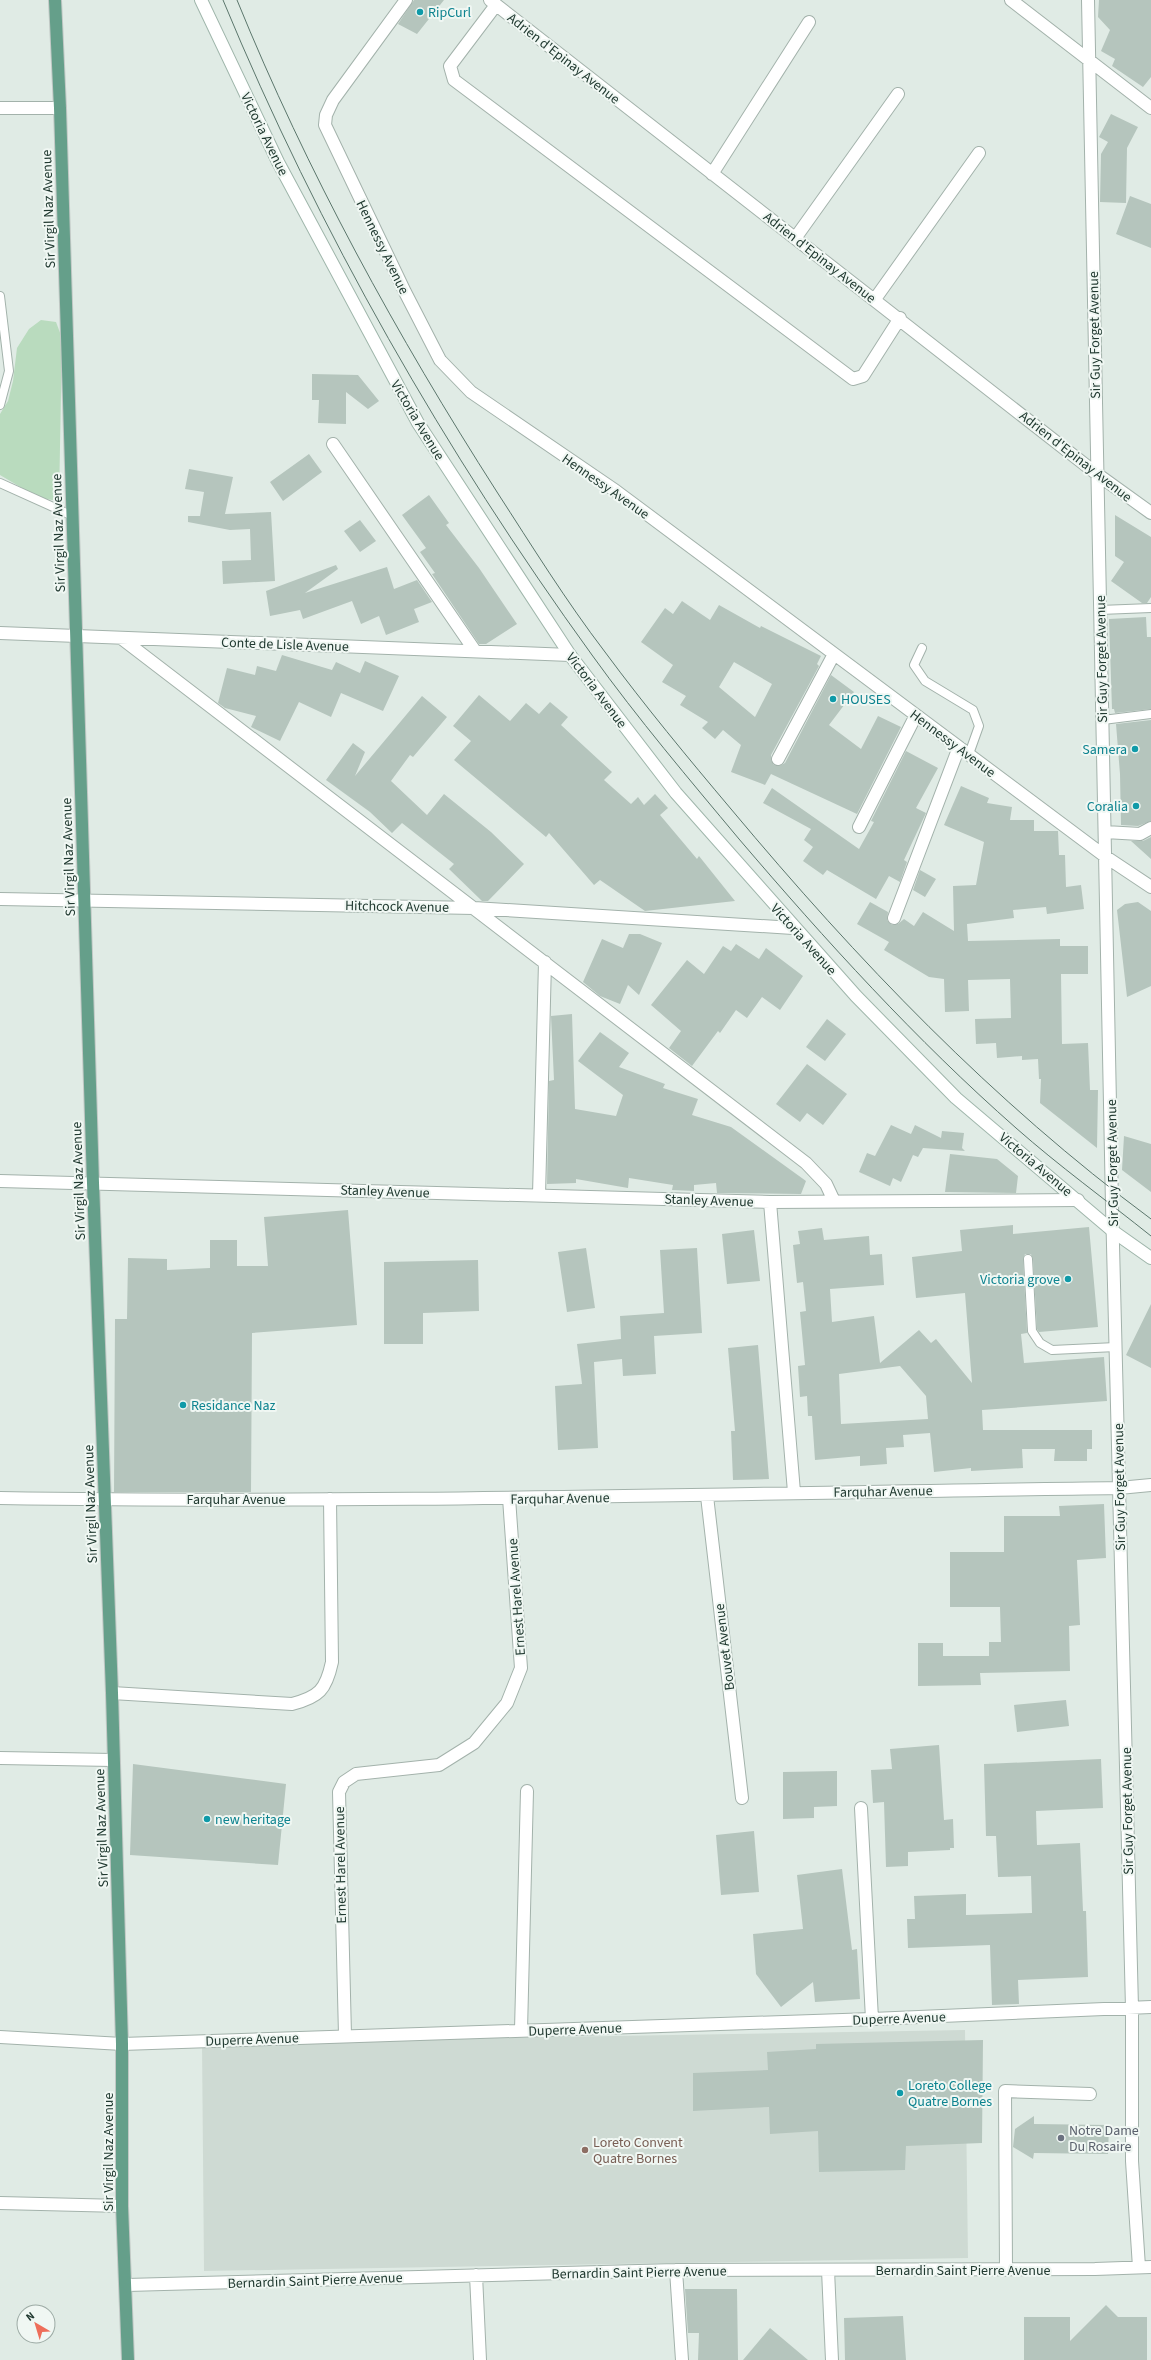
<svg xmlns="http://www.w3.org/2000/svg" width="1151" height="2360" font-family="'Source Sans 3',sans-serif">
<rect width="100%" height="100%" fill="#e0ebe5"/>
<path fill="#cedad3" d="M 965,2030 L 968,2258 L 204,2271 L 202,2043 Z"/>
<path fill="#b9dbbe" d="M 41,320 L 56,322 L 62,338 L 59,501 L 39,498 L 0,475 L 0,414 L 8,401 L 13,381 L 17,348 L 29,329 Z"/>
<path fill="#b5c5bd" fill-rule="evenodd" d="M 414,0 L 444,0 L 417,34 L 398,24 Z
M 1099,0 L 1151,0 L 1151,77 L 1143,87 L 1112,66 L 1115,59 L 1101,51 L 1110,30 L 1098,17 Z
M 1111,114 L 1138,127 L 1127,148 L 1126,203 L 1100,202 L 1101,154 L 1108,142 L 1099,137 Z
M 1130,196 L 1151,204 L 1151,248 L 1116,234 Z
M 312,374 L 358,375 L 379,401 L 368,409 L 346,392 L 346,424 L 318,423 L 319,400 L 312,400 Z
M 309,454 L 322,472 L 283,501 L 270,482 Z
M 189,469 L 233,477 L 225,514 L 271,512 L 275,581 L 223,584 L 222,561 L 251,560 L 250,529 L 230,530 L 188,522 L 188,516 L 200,516 L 204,492 L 185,489 Z
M 429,495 L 449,523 L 446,525 L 479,568 L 517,624 L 486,644 L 479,644 L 432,574 L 435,573 L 420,552 L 426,548 L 402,515 Z
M 1115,515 L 1151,537 L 1151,597 L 1147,603 L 1142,603 L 1111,581 L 1124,562 L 1115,556 Z
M 360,520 L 376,541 L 360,552 L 344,531 Z
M 336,565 L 338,569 L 305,593 L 387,567 L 394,589 L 417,580 L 432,602 L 414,609 L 419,622 L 386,635 L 379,616 L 361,624 L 352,601 L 303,619 L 300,610 L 270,616 L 266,591 Z
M 682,601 L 710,620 L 719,605 L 760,628 L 761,626 L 821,656 L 817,664 L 819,666 L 771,755 L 771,760 L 774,765 L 779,766 L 785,763 L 831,675 L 854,692 L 829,725 L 861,749 L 878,716 L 901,727 L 857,814 L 771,774 L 765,785 L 731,772 L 741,745 L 723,730 L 715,739 L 702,728 L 708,722 L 680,705 L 686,696 L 662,682 L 673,665 L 641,642 L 665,608 L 673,614 ZM 734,662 L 772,684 L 755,717 L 719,687 Z
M 1146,617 L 1147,637 L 1151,637 L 1151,709 L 1115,713 L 1114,709 L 1112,709 L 1109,619 Z
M 282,655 L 332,670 L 336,662 L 360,673 L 365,661 L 399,676 L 383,711 L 341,693 L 331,717 L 299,702 L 280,741 L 251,727 L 256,716 L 225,708 L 218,703 L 227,668 L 255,675 L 257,666 L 276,671 Z
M 479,695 L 510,721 L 526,703 L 539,714 L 550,702 L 568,717 L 561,725 L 612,772 L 604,780 L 631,804 L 638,797 L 644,805 L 655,794 L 668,808 L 660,815 L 697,859 L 699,856 L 735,901 L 645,911 L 600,880 L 594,885 L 549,833 L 546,837 L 454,760 L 471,741 L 453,726 Z
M 422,696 L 447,717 L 413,757 L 410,755 L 391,781 L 427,815 L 444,794 L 491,832 L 524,864 L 488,901 L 482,901 L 449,869 L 454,864 L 402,823 L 392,833 L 370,812 L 326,780 L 353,743 L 365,752 L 355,776 Z
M 1151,720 L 1151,821 L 1138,826 L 1121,825 L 1120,774 L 1116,724 Z
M 906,751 L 938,768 L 916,808 L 926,813 L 904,860 L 907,862 L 900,882 L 889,876 L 876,899 L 827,870 L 823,875 L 803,861 L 813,847 L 804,840 L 811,829 L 763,803 L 772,788 L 859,849 L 874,822 L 871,821 Z
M 961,786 L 989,798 L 987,803 L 1012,807 L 1010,820 L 1034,820 L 1034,831 L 1058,831 L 1059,855 L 1065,855 L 1066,887 L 1081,885 L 1084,909 L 1047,914 L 1046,907 L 1013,910 L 1014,918 L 967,924 L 968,941 L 1060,939 L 1060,946 L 1088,946 L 1088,974 L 1061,974 L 1062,1044 L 1088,1043 L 1090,1090 L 1098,1090 L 1097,1148 L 1040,1103 L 1041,1079 L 1039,1079 L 1038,1059 L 1022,1060 L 1022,1056 L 997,1058 L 996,1043 L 976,1044 L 975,1019 L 1011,1018 L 1010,979 L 968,980 L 969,1011 L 945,1012 L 944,979 L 929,977 L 884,950 L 889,942 L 857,924 L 870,902 L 888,912 L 887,920 L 892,925 L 898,924 L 904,919 L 914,926 L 923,912 L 954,931 L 953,886 L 976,885 L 984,842 L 944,825 Z
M 1151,837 L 1151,859 L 1131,841 L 1143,841 Z
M 920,870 L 936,879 L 925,897 L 913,890 Z
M 1138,902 L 1151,911 L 1151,986 L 1127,997 L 1117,910 L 1125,904 Z
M 629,934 L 640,934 L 662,943 L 639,995 L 628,985 L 620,1004 L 600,996 L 583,982 L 602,939 L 623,948 Z
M 736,944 L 759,959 L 766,948 L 803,976 L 780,1010 L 762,997 L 747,1018 L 736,1010 L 720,1033 L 718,1031 L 692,1066 L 669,1048 L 681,1031 L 651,1005 L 687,960 L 704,974 L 723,946 L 731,951 Z
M 572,1014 L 575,1109 L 616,1116 L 623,1095 L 578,1061 L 600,1032 L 629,1053 L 619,1067 L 665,1084 L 663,1088 L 698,1099 L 692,1115 L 731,1127 L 806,1181 L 801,1194 L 717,1193 L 716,1183 L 694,1185 L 694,1191 L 672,1190 L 673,1185 L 629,1178 L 628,1188 L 576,1179 L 576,1183 L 547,1184 L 549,1081 L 554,1080 L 551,1016 Z
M 827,1019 L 846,1034 L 825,1061 L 806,1047 Z
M 807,1064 L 847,1094 L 823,1125 L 807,1113 L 800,1122 L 776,1104 Z
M 891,1125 L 911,1134 L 915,1125 L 941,1138 L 942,1131 L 964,1133 L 962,1148 L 965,1151 L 923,1148 L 918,1157 L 913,1155 L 901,1182 L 893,1178 L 890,1186 L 859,1172 L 867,1153 L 875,1156 Z
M 1124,1136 L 1151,1144 L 1151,1192 L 1122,1170 Z
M 950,1154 L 997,1159 L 1018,1176 L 1016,1193 L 945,1192 Z
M 348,1210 L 357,1325 L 252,1333 L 251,1492 L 114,1492 L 115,1319 L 127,1319 L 128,1258 L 167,1259 L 167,1270 L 210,1268 L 210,1240 L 237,1240 L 237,1266 L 268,1266 L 264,1217 Z
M 1013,1225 L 1013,1234 L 1089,1227 L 1098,1327 L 1039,1332 L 1037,1329 L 1033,1259 L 1031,1254 L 1025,1254 L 1023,1259 L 1027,1333 L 1021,1334 L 1024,1363 L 1104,1357 L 1107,1401 L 982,1410 L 983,1430 L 1092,1430 L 1092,1449 L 1087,1449 L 1087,1461 L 1054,1461 L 1055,1449 L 1022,1449 L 1023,1468 L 971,1471 L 971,1468 L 934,1472 L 930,1433 L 903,1435 L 904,1447 L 886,1448 L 887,1464 L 860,1466 L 860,1456 L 815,1460 L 812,1416 L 808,1416 L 807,1396 L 800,1397 L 798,1366 L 805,1365 L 800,1312 L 806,1311 L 803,1282 L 797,1283 L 793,1245 L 800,1244 L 798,1231 L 822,1228 L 824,1240 L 869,1236 L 870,1255 L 882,1254 L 884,1285 L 830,1289 L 832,1322 L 874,1316 L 880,1363 L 919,1330 L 931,1343 L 936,1339 L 972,1383 L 965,1293 L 916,1298 L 912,1257 L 962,1251 L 960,1230 ZM 900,1366 L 926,1396 L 928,1419 L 841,1424 L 839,1374 Z
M 754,1230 L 760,1281 L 727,1284 L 722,1234 Z
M 586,1248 L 595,1308 L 567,1312 L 558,1252 Z
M 697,1248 L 702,1333 L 654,1336 L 656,1374 L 623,1376 L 622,1359 L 594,1362 L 598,1448 L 558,1450 L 555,1386 L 582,1384 L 577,1344 L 621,1339 L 620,1316 L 664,1313 L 660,1250 Z
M 478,1260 L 479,1311 L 423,1313 L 423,1344 L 384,1344 L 384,1262 Z
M 1151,1304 L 1151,1368 L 1126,1355 Z
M 758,1345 L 769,1479 L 733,1480 L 731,1431 L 735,1431 L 728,1348 Z
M 1104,1504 L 1106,1558 L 1077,1560 L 1080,1625 L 1069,1626 L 1070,1671 L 980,1673 L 981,1685 L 918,1686 L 918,1643 L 943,1643 L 943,1656 L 989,1656 L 989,1642 L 1001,1642 L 1000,1607 L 950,1607 L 950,1552 L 1004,1552 L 1004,1516 L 1060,1516 L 1059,1506 Z
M 1066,1700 L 1069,1726 L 1017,1732 L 1014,1705 Z
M 939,1745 L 944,1820 L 953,1819 L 954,1848 L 950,1848 L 950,1850 L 908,1852 L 908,1866 L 886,1867 L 884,1802 L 873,1803 L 871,1770 L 892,1769 L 890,1749 Z
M 1101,1759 L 1103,1808 L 1036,1811 L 1037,1845 L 1080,1843 L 1083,1911 L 1086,1911 L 1088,1977 L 1018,1980 L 1019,2004 L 992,2005 L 990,1945 L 908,1948 L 907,1919 L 915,1919 L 914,1896 L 966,1894 L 966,1915 L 1032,1913 L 1031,1876 L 998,1877 L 996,1836 L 986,1836 L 984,1764 Z
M 133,1764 L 286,1784 L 278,1865 L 130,1855 Z
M 837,1771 L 837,1806 L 814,1807 L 814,1818 L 783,1819 L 783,1772 Z
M 754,1831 L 759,1892 L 721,1895 L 716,1835 Z
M 842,1869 L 852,1950 L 857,1949 L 860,1999 L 815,2002 L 813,1982 L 781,2007 L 756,1974 L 753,1934 L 803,1929 L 797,1875 Z
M 983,2040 L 982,2143 L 906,2146 L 905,2170 L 819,2172 L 818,2131 L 770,2134 L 769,2107 L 693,2111 L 693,2073 L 768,2070 L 767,2052 L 816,2049 L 816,2044 Z
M 1034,2116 L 1034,2124 L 1109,2125 L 1108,2154 L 1034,2153 L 1033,2159 L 1013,2147 L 1015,2129 Z
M 685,2289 L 737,2289 L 738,2360 L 698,2360 L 699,2333 L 688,2333 Z
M 1106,2305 L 1118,2317 L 1147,2317 L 1147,2360 L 1024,2360 L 1024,2317 L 1070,2317 L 1070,2341 Z
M 903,2316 L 906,2360 L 845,2360 L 844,2318 Z
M 770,2328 L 808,2360 L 743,2360 Z"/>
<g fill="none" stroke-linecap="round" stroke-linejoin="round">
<defs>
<path id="service" d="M 0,296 L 9,371 L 0,405
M 0,483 L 73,516
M 1100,610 L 1151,608
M 922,648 L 914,665 L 925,681 L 973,710 L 979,726 L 969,754
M 1103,720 L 1151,714
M 1028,1259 L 1032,1331 L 1040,1343 L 1052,1350 L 1116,1347"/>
<path id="minor" d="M 406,0 L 333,100 L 326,115 L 325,125 L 405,292 L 440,360 L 471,392 L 616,491 L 1106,857 L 1151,887
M 490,0 L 1097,474 L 1151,513
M 1011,0 L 1151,108
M 1088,0 L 1112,1205 L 1132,2008 L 1132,2161 L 1139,2267
M 496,5 L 450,66 L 454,80 L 853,379 L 863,376 L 900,318
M 0,108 L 60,108
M 712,174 L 809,22
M 796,237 L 898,94
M 875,299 L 979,153
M 333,444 L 475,651
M 0,633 L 570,655
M 121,638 L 806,1163 L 826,1184 L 834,1201
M 778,759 L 834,654
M 859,827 L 916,715
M 1105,832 L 1140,834 L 1151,828
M 0,899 L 474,908 L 793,928
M 894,918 L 959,747
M 0,1181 L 770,1202 L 1078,1200
M 539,1195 L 545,962
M 770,1202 L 794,1492
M 707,1496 L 742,1798
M 0,1498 C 373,1504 746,1493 1119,1488 L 1151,1485
M 112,1693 L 292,1704 C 319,1697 326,1690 332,1662 L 330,1499
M 0,1758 L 113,1760
M 861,1808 L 872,2019
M 521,2030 L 527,1791
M 345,2035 L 339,1792 L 344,1782 L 356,1774 L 439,1765 L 474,1743 L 507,1703 L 521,1668 L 509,1498
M 0,2037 L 122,2044 L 872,2019 L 1151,2007
M 0,2203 L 122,2206
M 676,2270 L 682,2360
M 828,2270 L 832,2360
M 1006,2270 L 1005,2091 L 1090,2094
M 476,2275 L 480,2360
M 127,2285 L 676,2270 L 1095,2269 L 1151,2267"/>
<path id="secondary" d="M 201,0 L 278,162 L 418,423 L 570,655 L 676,793 L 856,996 L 956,1098 L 1114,1232 L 1151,1258"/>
<path id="primary" d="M 55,0 L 60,108 L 93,1183 L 112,1693 L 122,2044 L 122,2206 L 128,2360"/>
</defs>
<use href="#service" stroke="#a3b2ab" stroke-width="10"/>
<use href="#minor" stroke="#a3b2ab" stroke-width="14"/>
<use href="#secondary" stroke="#9fb6ab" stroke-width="14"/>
<use href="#primary" stroke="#c1c8c5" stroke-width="14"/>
<use href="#service" stroke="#fff" stroke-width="8"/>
<use href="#minor" stroke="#fff" stroke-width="12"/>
<use href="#secondary" stroke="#fff" stroke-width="12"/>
<use href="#primary" stroke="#659f8a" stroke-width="12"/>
<path stroke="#5b766c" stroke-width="1" d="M 223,0 C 319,232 445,452 592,655 C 638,719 689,779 739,839 C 826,941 916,1040 1016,1128 C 1059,1166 1106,1200 1151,1236
M 237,0 C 307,172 397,336 497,492 C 532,546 566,601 605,652 C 645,706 688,758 731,809 C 858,961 992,1101 1151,1219"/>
</g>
<g fill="#0f9aa8" stroke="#f0f7f3" stroke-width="1.5">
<circle cx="420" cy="12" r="4"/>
<circle cx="833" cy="699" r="4"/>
<circle cx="1135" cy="749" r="4"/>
<circle cx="1136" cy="806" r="4"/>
<circle cx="1068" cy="1279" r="4"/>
<circle cx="183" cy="1405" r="4"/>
<circle cx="207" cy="1819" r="4"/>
<circle cx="900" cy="2093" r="4"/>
</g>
<circle fill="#6b7280" stroke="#f0f7f3" stroke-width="1.5" cx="1061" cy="2138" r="4"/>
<circle fill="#8d6e63" stroke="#f0f7f3" stroke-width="1.5" cx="585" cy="2150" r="4"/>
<g text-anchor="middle" stroke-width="4" stroke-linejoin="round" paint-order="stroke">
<g font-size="14" fill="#0d838f" stroke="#f0f7f3" text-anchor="start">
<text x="428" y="17">RipCurl</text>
<text x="841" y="704">HOUSES</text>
<text x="1127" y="754" text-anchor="end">Samera</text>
<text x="1128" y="811" text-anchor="end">Coralia</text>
<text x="1060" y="1284" text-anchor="end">Victoria grove</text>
<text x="191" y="1410">Residance Naz</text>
<text x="215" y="1824">new heritage</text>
<text x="908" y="2090">Loreto College<tspan x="908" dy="16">Quatre Bornes</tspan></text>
</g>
<g font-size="14" fill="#213a31" stroke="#f0f7f3">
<text transform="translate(564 58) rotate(38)" y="5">Adrien d'Epinay Avenue</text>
<text transform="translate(265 134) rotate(64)" y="5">Victoria Avenue</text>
<text transform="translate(48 209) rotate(-92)" y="5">Sir Virgil Naz Avenue</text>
<text transform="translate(383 247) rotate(64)" y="5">Hennessy Avenue</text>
<text transform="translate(820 257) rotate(38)" y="5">Adrien d'Epinay Avenue</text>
<text transform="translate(1094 335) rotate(-91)" y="5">Sir Guy Forget Avenue</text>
<text transform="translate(418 420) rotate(59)" y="5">Victoria Avenue</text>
<text transform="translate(1076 456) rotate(38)" y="5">Adrien d'Epinay Avenue</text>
<text transform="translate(606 486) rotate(35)" y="5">Hennessy Avenue</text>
<text transform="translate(58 533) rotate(-92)" y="5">Sir Virgil Naz Avenue</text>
<text transform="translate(285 644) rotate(2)" y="5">Conte de Lisle Avenue</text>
<text transform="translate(1101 659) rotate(-91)" y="5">Sir Guy Forget Avenue</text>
<text transform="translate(597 690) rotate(53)" y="5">Victoria Avenue</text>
<text transform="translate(953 743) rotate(37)" y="5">Hennessy Avenue</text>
<text transform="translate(68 857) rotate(-92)" y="5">Sir Virgil Naz Avenue</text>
<text transform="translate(397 906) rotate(1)" y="5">Hitchcock Avenue</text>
<text transform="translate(804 939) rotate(48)" y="5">Victoria Avenue</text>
<text transform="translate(1112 1163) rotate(-91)" y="5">Sir Guy Forget Avenue</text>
<text transform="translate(1036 1164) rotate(40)" y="5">Victoria Avenue</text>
<text transform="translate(78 1181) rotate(-92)" y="5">Sir Virgil Naz Avenue</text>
<text transform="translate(385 1191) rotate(2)" y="5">Stanley Avenue</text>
<text transform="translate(709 1200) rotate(2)" y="5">Stanley Avenue</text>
<text transform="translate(1119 1487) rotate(-91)" y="5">Sir Guy Forget Avenue</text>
<text transform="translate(883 1491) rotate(-1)" y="5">Farquhar Avenue</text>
<text transform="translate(560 1498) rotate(-1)" y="5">Farquhar Avenue</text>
<text x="236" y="1504">Farquhar Avenue</text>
<text transform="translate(90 1504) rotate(-92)" y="5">Sir Virgil Naz Avenue</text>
<text transform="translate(516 1597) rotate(-94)" y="5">Ernest Harel Avenue</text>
<text transform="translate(724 1647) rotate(-97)" y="5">Bouvet Avenue</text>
<text transform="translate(1127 1811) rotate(-91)" y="5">Sir Guy Forget Avenue</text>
<text transform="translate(101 1828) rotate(-92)" y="5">Sir Virgil Naz Avenue</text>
<text transform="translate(340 1865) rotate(-91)" y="5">Ernest Harel Avenue</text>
<text transform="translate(899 2018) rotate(-2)" y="5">Duperre Avenue</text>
<text transform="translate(575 2029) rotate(-2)" y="5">Duperre Avenue</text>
<text transform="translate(252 2039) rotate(-2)" y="5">Duperre Avenue</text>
<text transform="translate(108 2152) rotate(-90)" y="5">Sir Virgil Naz Avenue</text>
<text x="963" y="2275">Bernardin Saint Pierre Avenue</text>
<text transform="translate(639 2272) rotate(-1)" y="5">Bernardin Saint Pierre Avenue</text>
<text transform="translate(315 2280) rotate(-2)" y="5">Bernardin Saint Pierre Avenue</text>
</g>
<g font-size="14" fill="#5b616d" stroke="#f0f7f3" text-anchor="start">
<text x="1069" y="2135">Notre Dame<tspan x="1069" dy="16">Du Rosaire</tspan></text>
</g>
<g font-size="14" fill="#785e54" stroke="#f0f7f3" text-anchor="start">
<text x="593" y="2147">Loreto Convent<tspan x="593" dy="16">Quatre Bornes</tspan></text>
</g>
</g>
<g transform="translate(36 2324) rotate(322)"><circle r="19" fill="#f0f7f3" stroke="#9daba5"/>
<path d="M0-3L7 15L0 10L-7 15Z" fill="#ee6e5a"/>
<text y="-6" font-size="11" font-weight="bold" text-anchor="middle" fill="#213a31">N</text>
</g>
</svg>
